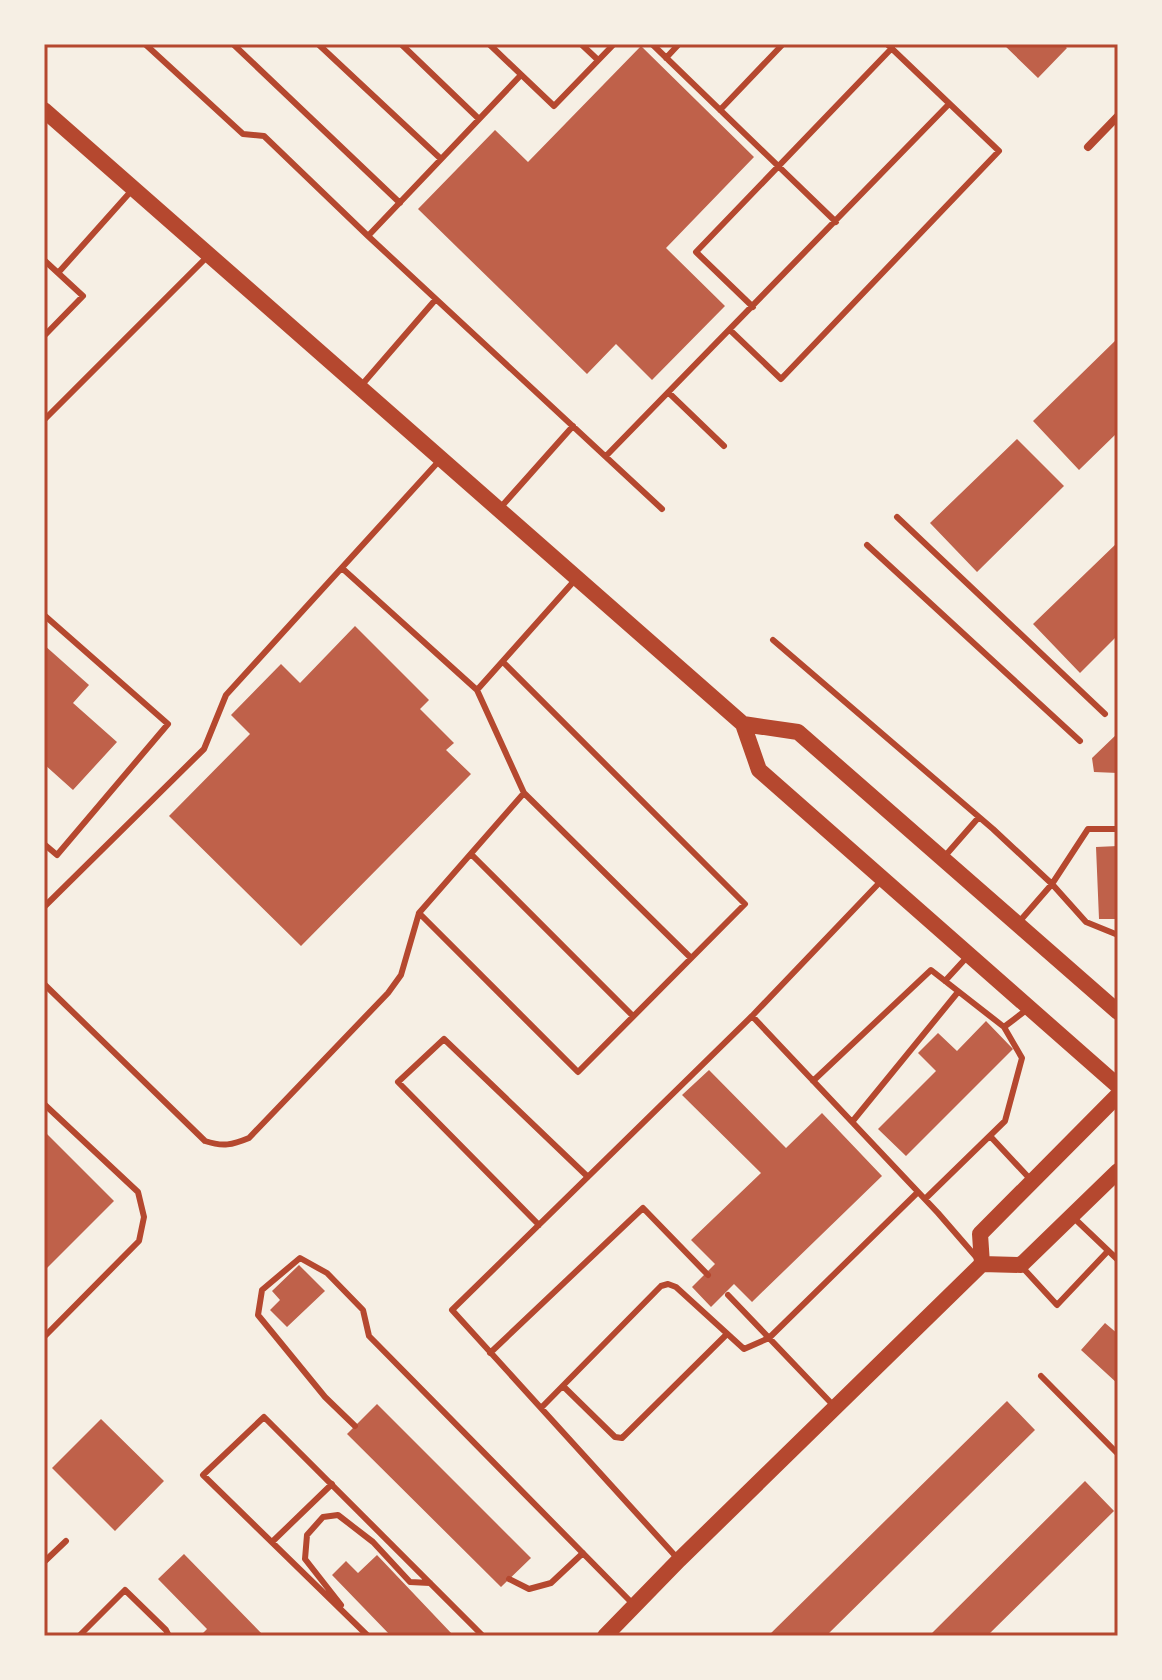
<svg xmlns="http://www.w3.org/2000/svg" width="1162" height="1680" font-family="Signika,sans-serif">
<rect width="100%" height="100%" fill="#f6efe4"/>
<path fill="#bf614a" d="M 1003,44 L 1062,44 L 1067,48 L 1038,78 Z
M 641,46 L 754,157 L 666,248 L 725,306 L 652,380 L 616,344 L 587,374 L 418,209 L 495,130 L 528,162 Z
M 1118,338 L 1118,432 L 1079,470 L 1033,421 Z
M 1017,439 L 1064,486 L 977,572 L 930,523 Z
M 1118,542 L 1118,635 L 1080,673 L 1033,624 Z
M 355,626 L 429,700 L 420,709 L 454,743 L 446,750 L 471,774 L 301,946 L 169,816 L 250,734 L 231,715 L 281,664 L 300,683 Z
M 44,645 L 89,685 L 73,703 L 117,742 L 73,790 L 44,764 Z
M 1118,733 L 1118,773 L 1094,772 L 1092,758 Z
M 1118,846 L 1118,919 L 1099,919 L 1096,847 Z
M 986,1021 L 1013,1049 L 906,1156 L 878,1129 L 936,1071 L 918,1053 L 938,1033 L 957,1051 Z
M 709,1070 L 786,1148 L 822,1113 L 882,1176 L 752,1302 L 734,1284 L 711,1307 L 692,1287 L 715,1264 L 691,1240 L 761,1173 L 682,1095 Z
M 44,1131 L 114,1201 L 44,1271 Z
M 299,1265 L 325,1291 L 287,1327 L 270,1310 L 280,1300 L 272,1291 Z
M 1105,1323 L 1118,1334 L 1118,1384 L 1081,1350 Z
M 1007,1401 L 1035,1430 L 826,1636 L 768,1636 Z
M 377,1404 L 531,1558 L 501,1587 L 347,1434 Z
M 101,1419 L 164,1481 L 115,1531 L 52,1468 Z
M 1085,1481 L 1114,1511 L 987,1636 L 929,1636 Z
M 184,1554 L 264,1636 L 200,1636 L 207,1629 L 158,1579 Z
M 377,1555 L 452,1634 L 450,1636 L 391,1636 L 332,1575 L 346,1561 L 358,1573 Z"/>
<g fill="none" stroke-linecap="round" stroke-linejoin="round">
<path stroke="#b5482f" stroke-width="6" d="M 145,44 L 243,134 L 264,136 L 368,236 L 662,509
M 233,44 L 400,203
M 318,44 L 441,159
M 401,44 L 479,119
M 489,44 L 554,106 L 614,44
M 581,44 L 598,60
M 652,44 L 836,222
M 666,58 L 679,44
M 720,110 L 783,44
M 368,236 L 521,75
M 44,260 L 83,296 L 44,336
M 58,273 L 133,189
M 753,307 L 696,252 L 892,48
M 731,331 L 781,379 L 999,151 L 887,44
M 360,387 L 436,299
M 669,393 L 724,446
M 44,420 L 208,256
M 606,456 L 949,104
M 501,507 L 573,426
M 897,517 L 1105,714
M 867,545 L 1080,741
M 343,569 L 477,690 L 575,580
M 44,615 L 168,724 L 57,855 L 44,844
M 773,640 L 993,829 L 1052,884 L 1086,922 L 1118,935
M 477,690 L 524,793 L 691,958
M 471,854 L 633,1016
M 945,856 L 979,817
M 44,907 L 204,749 L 226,695 L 439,461
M 419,913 L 578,1072 L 745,904 L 504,663
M 1019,922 L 1052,884 L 1088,829 L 1118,829
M 945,981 L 967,957
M 44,984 L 205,1141 C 223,1147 232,1145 249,1138 L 388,993 L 401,975 L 419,913 L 524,793
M 752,1016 L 882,880
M 1004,1027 L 1029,1008
M 813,1081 L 931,970 L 1004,1027 L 1022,1058 L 1005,1121 L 925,1199
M 44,1104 L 138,1192 L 144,1217 L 139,1241 L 44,1337
M 852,1122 L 958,992
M 990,1136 L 1031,1180
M 1074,1218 L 1118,1260
M 539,1225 L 398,1082 L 444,1039 L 588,1177
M 1023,1268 L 1057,1305 L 1108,1251
M 728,1295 L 833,1405
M 490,1353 L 643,1208 L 708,1275
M 1041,1376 L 1118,1454
M 563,1386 L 615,1437 L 622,1438 L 727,1334
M 541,1408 L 661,1286 L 668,1284 L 676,1287 L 744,1349 L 769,1338 L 918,1192
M 355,1426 L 325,1397 L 258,1315 L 262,1290 L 300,1258 L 327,1273 L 363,1310 L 369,1336 L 632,1603
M 272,1542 L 332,1484
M 679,1560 L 452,1310 L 752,1016 L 938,1213 L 977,1258
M 44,1562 L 66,1541
M 509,1579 L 529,1589 L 551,1583 L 583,1553
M 341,1605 L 305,1559 L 307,1535 L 323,1517 L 338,1515 L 373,1542 L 410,1582 L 430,1583
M 79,1636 L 125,1590 L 166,1630 L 169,1636
M 368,1636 L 203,1475 L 264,1417 L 483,1636"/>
<path stroke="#b5482f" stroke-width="8" d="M 1088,147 L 1118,116"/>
<path stroke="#b5482f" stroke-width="16" d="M 44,110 L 743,724 L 759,770 L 1118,1086
M 743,724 L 798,732 L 1118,1012
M 982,1264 L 980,1234 L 1118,1095
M 605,1636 L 679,1560 L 982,1264 L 1021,1265 L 1118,1171"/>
</g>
<rect width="1162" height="1680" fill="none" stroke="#f6efe4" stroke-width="92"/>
<rect x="46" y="46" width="1070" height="1588" fill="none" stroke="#b5482f" stroke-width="3"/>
</svg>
